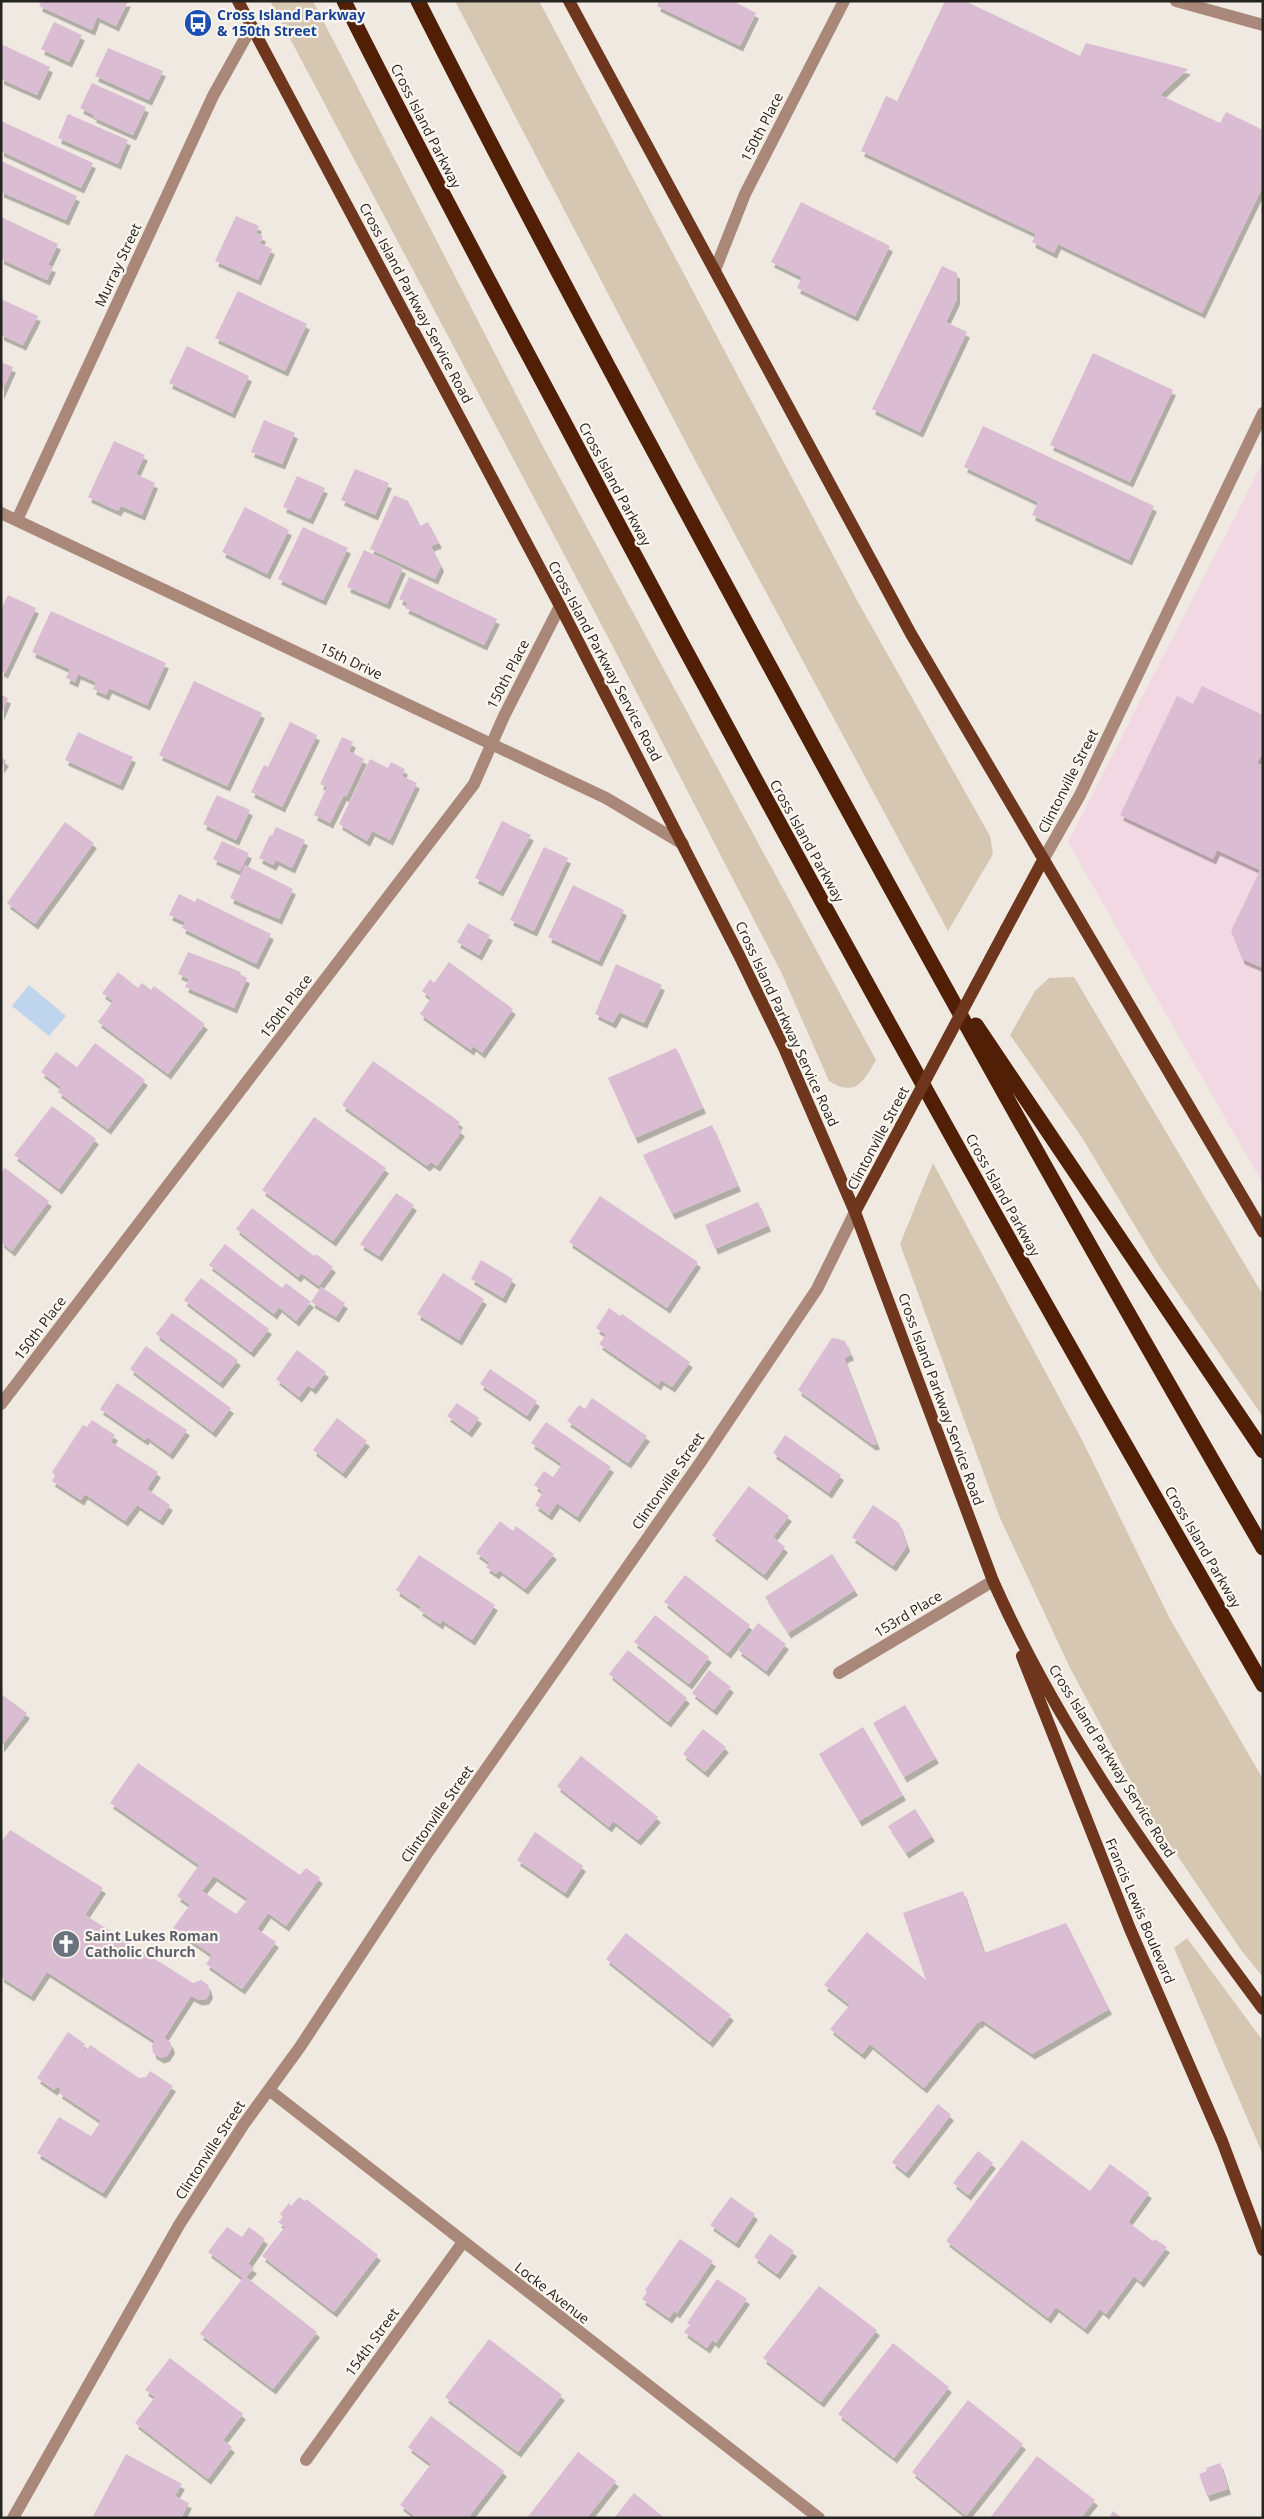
<svg xmlns="http://www.w3.org/2000/svg" width="1264" height="2519" font-family="'Open Sans',sans-serif">
<defs>
<filter id="shadow"><feDropShadow dx="3" dy="5.5" stdDeviation="0" flood-color="#0004"/></filter>
</defs>
<rect width="100%" height="100%" fill="#efe9e1"/>
<path fill="#f1d8e3" d="M 1263,462 L 1263,1184 L 1068,842 Z"/>
<path fill="#d6c7b3" d="M 270,1 L 313,1 L 540,441 L 876,1060 C 863,1083 855,1097 829,1081 L 782,974 L 610,641 Z
M 455,1 L 539,1 L 858,602 L 990,836 L 993,854 L 948,931 L 696,462 Z
M 1074,977 L 1263,1295 L 1263,1417 L 1159,1266 L 1081,1136 L 1010,1035 L 1035,991 L 1049,978 Z
M 933,1163 L 1081,1438 L 1170,1619 L 1263,1779 L 1263,1977 L 1241,1950 L 1146,1809 L 1070,1668 L 1000,1518 L 900,1244 Z
M 1187,1938 L 1263,2041 L 1263,2155 L 1174,1948 Z"/>
<path fill="#bfd5ee" d="M 29,985 L 66,1016 L 49,1036 L 12,1006 Z"/>
<path fill="#dabdd2" fill-rule="evenodd" filter="url(#shadow)" d="M 41,1 L 128,1 L 116,26 L 97,17 L 92,30 L 39,6 Z
M 659,1 L 733,1 L 756,13 L 740,46 L 657,6 Z
M 945,1 L 965,1 L 1080,56 L 1086,43 L 1188,69 L 1160,95 L 1220,123 L 1226,112 L 1263,130 L 1263,186 L 1202,313 L 1058,244 L 1054,253 L 1032,242 L 1036,234 L 861,151 L 886,96 L 897,101 Z
M 54,22 L 82,35 L 69,62 L 41,49 Z
M 1,44 L 50,67 L 37,95 L 1,79 Z
M 108,48 L 163,71 L 149,100 L 95,76 Z
M 92,83 L 146,107 L 133,135 L 93,117 L 94,115 L 80,108 Z
M 68,114 L 128,140 L 118,164 L 58,138 Z
M 1,121 L 93,163 L 81,188 L 1,151 Z
M 1,161 L 77,196 L 66,220 L 1,192 Z
M 801,202 L 890,246 L 855,316 L 797,288 L 802,277 L 771,262 Z
M 236,216 L 259,226 L 256,233 L 263,236 L 260,243 L 272,249 L 258,280 L 215,261 Z
M 1,217 L 58,244 L 48,265 L 53,267 L 47,280 L 1,259 Z
M 942,266 L 957,273 L 957,299 L 946,322 L 967,332 L 920,432 L 872,409 Z
M 238,291 L 307,324 L 285,371 L 215,338 Z
M 1,299 L 38,316 L 23,345 L 1,335 Z
M 187,346 L 249,376 L 232,413 L 169,383 Z
M 1093,353 L 1173,390 L 1130,482 L 1050,445 Z
M 1,362 L 13,367 L 1,394 Z
M 264,420 L 295,433 L 282,464 L 251,452 Z
M 983,426 L 1154,506 L 1129,560 L 1032,515 L 1038,502 L 964,467 Z
M 114,441 L 145,455 L 136,474 L 155,483 L 142,515 L 121,506 L 118,511 L 88,497 Z
M 355,469 L 389,483 L 375,515 L 341,500 Z
M 297,476 L 325,488 L 310,519 L 283,507 Z
M 394,495 L 408,501 L 420,526 L 428,522 L 439,543 L 431,546 L 441,566 L 435,579 L 370,549 Z
M 245,507 L 289,530 L 267,574 L 222,552 Z
M 303,527 L 348,548 L 323,600 L 278,579 Z
M 364,550 L 403,568 L 387,604 L 347,587 Z
M 409,577 L 497,619 L 484,645 L 405,608 L 408,603 L 399,599 Z
M 8,595 L 36,608 L 5,673 L 1,671 L 1,609 Z
M 51,611 L 166,663 L 147,705 L 109,688 L 106,695 L 93,689 L 96,682 L 78,674 L 75,682 L 66,678 L 70,669 L 32,652 Z
M 194,681 L 262,713 L 227,786 L 159,755 Z
M 1202,686 L 1263,715 L 1263,752 L 1257,763 L 1263,766 L 1263,968 L 1242,959 L 1231,931 L 1260,870 L 1217,850 L 1213,859 L 1120,815 L 1177,696 L 1193,704 Z
M 1,695 L 8,698 L 1,715 Z
M 290,722 L 317,735 L 282,807 L 251,792 L 264,765 L 268,767 Z
M 78,732 L 133,757 L 120,785 L 65,760 Z
M 342,737 L 353,742 L 349,751 L 364,759 L 346,797 L 344,795 L 330,823 L 314,815 L 327,787 L 320,784 Z
M 1,757 L 6,761 L 1,768 Z
M 370,759 L 388,768 L 391,762 L 405,769 L 402,776 L 417,783 L 390,840 L 372,831 L 367,841 L 339,824 Z
M 217,795 L 250,810 L 236,840 L 203,824 Z
M 502,821 L 531,835 L 500,891 L 475,878 Z
M 65,822 L 94,843 L 35,924 L 7,903 Z
M 276,827 L 305,840 L 292,868 L 276,860 L 273,865 L 259,858 L 270,835 L 272,836 Z
M 222,841 L 249,853 L 240,871 L 213,859 Z
M 544,847 L 568,858 L 534,931 L 510,920 Z
M 245,865 L 293,889 L 279,919 L 230,898 Z
M 573,885 L 624,910 L 599,961 L 548,937 Z
M 179,894 L 195,902 L 197,898 L 271,934 L 256,964 L 182,928 L 185,922 L 169,915 Z
M 468,923 L 490,935 L 479,955 L 457,942 Z
M 188,952 L 241,972 L 240,974 L 247,978 L 234,1008 L 185,987 L 189,979 L 178,974 Z
M 449,962 L 513,1009 L 482,1053 L 473,1046 L 471,1050 L 420,1014 L 431,998 L 422,991 L 430,979 L 434,983 Z
M 616,964 L 662,985 L 644,1023 L 619,1012 L 613,1023 L 595,1014 Z
M 118,972 L 138,988 L 142,983 L 151,990 L 154,986 L 205,1024 L 168,1074 L 98,1022 L 113,1001 L 102,993 Z
M 95,1043 L 145,1080 L 108,1129 L 58,1092 L 61,1087 L 41,1072 L 56,1052 L 77,1067 Z
M 676,1048 L 703,1108 L 635,1138 L 608,1078 Z
M 373,1061 L 460,1122 L 457,1127 L 462,1131 L 437,1166 L 431,1162 L 427,1166 L 342,1105 Z
M 52,1106 L 96,1139 L 59,1189 L 14,1155 Z
M 314,1117 L 386,1168 L 333,1241 L 262,1190 Z
M 712,1125 L 738,1186 L 672,1214 L 643,1155 Z
M 5,1168 L 49,1201 L 12,1251 L 1,1242 L 1,1173 Z
M 396,1193 L 414,1205 L 379,1256 L 360,1244 Z
M 600,1196 L 698,1262 L 667,1308 L 569,1242 Z
M 758,1202 L 768,1226 L 715,1249 L 705,1225 Z
M 252,1208 L 314,1256 L 316,1254 L 333,1267 L 319,1286 L 301,1273 L 298,1277 L 236,1229 Z
M 225,1244 L 282,1288 L 286,1283 L 311,1302 L 296,1321 L 279,1307 L 274,1314 L 209,1265 Z
M 481,1260 L 513,1279 L 503,1298 L 471,1279 Z
M 443,1273 L 484,1299 L 459,1340 L 417,1314 Z
M 201,1278 L 269,1329 L 251,1352 L 184,1300 Z
M 321,1287 L 345,1303 L 336,1317 L 311,1302 Z
M 609,1308 L 620,1316 L 622,1314 L 690,1362 L 672,1387 L 661,1380 L 658,1385 L 599,1344 L 606,1335 L 596,1328 Z
M 172,1313 L 238,1360 L 220,1383 L 156,1334 Z
M 834,1338 L 845,1341 L 851,1355 L 844,1358 L 877,1444 L 873,1445 L 798,1390 L 831,1339 Z
M 146,1346 L 231,1408 L 213,1432 L 130,1369 Z
M 297,1350 L 326,1372 L 313,1389 L 308,1385 L 299,1397 L 276,1379 Z
M 490,1369 L 537,1401 L 527,1416 L 480,1384 Z
M 117,1383 L 187,1430 L 170,1454 L 147,1437 L 145,1440 L 100,1409 Z
M 592,1398 L 647,1436 L 628,1463 L 567,1421 L 579,1405 L 585,1409 Z
M 457,1403 L 479,1418 L 469,1432 L 447,1416 Z
M 337,1418 L 367,1441 L 343,1473 L 313,1450 Z
M 92,1420 L 115,1435 L 111,1442 L 158,1472 L 147,1489 L 170,1505 L 160,1520 L 137,1505 L 125,1521 L 85,1494 L 81,1500 L 52,1481 L 55,1475 L 52,1472 L 83,1425 L 87,1427 Z
M 546,1422 L 611,1467 L 577,1517 L 557,1503 L 549,1515 L 535,1505 L 543,1492 L 534,1485 L 544,1471 L 553,1477 L 562,1464 L 531,1443 Z
M 785,1435 L 841,1475 L 829,1493 L 773,1453 Z
M 749,1486 L 789,1516 L 773,1537 L 785,1547 L 764,1575 L 712,1535 Z
M 873,1505 L 899,1523 L 907,1546 L 893,1566 L 852,1537 Z
M 500,1521 L 513,1531 L 516,1526 L 554,1554 L 525,1589 L 499,1570 L 496,1574 L 486,1567 L 490,1563 L 476,1553 Z
M 832,1554 L 855,1590 L 788,1633 L 765,1597 Z
M 419,1555 L 495,1605 L 472,1640 L 442,1620 L 440,1624 L 419,1610 L 421,1607 L 396,1590 Z
M 685,1575 L 750,1625 L 728,1653 L 664,1602 Z
M 655,1615 L 709,1657 L 689,1684 L 634,1642 Z
M 758,1623 L 786,1644 L 766,1671 L 738,1650 Z
M 628,1650 L 687,1698 L 668,1722 L 609,1674 Z
M 709,1670 L 731,1687 L 714,1710 L 692,1693 Z
M 1,1694 L 27,1713 L 1,1747 Z
M 905,1705 L 936,1758 L 904,1777 L 873,1723 Z
M 863,1727 L 903,1795 L 859,1821 L 819,1754 Z
M 703,1729 L 726,1747 L 705,1772 L 683,1754 Z
M 581,1756 L 658,1817 L 638,1840 L 613,1821 L 609,1827 L 557,1786 Z
M 138,1763 L 300,1875 L 306,1868 L 320,1878 L 286,1926 L 268,1913 L 257,1929 L 276,1942 L 242,1989 L 206,1964 L 212,1955 L 173,1928 L 190,1905 L 177,1896 L 199,1865 L 110,1803 ZM 214,1876 L 248,1899 L 236,1914 L 202,1891 Z
M 915,1809 L 932,1836 L 906,1853 L 888,1826 Z
M 10,1830 L 103,1888 L 85,1915 L 193,1983 L 201,1980 L 208,1985 L 210,1993 L 206,1999 L 199,2000 L 191,1996 L 164,2038 L 170,2042 L 172,2048 L 167,2056 L 161,2058 L 153,2053 L 152,2046 L 155,2041 L 47,1972 L 31,1996 L 1,1977 L 1,1843 Z
M 535,1832 L 583,1866 L 565,1893 L 517,1860 Z
M 963,1891 L 984,1953 L 1066,1923 L 1109,2009 L 1032,2054 L 982,2020 L 979,2023 L 978,2022 L 924,2088 L 870,2044 L 862,2054 L 830,2029 L 850,2005 L 824,1985 L 867,1932 L 926,1980 L 903,1913 Z
M 626,1933 L 731,2015 L 710,2042 L 606,1959 Z
M 68,2032 L 85,2044 L 83,2048 L 87,2050 L 90,2045 L 139,2078 L 146,2077 L 150,2071 L 173,2086 L 103,2193 L 37,2153 L 59,2117 L 91,2136 L 101,2121 L 59,2093 L 61,2089 L 57,2087 L 54,2090 L 37,2078 Z
M 938,2104 L 951,2115 L 906,2173 L 892,2162 Z
M 1022,2140 L 1090,2191 L 1110,2164 L 1149,2193 L 1128,2222 L 1153,2241 L 1155,2239 L 1167,2247 L 1141,2282 L 1134,2276 L 1106,2314 L 1100,2309 L 1085,2329 L 1056,2307 L 1048,2318 L 946,2241 Z
M 978,2151 L 993,2163 L 968,2195 L 953,2183 Z
M 299,2197 L 305,2201 L 306,2199 L 378,2255 L 334,2312 L 262,2256 L 285,2227 L 278,2222 L 283,2217 L 280,2214 L 289,2203 L 291,2206 Z
M 731,2197 L 755,2214 L 736,2243 L 710,2225 Z
M 227,2227 L 242,2237 L 249,2227 L 265,2239 L 248,2264 L 254,2268 L 246,2277 L 317,2332 L 273,2389 L 200,2334 L 243,2278 L 208,2252 Z
M 770,2234 L 794,2251 L 777,2274 L 754,2257 Z
M 680,2239 L 713,2261 L 677,2313 L 674,2311 L 669,2318 L 642,2299 L 647,2292 L 645,2290 Z
M 717,2279 L 747,2299 L 716,2343 L 712,2340 L 707,2348 L 684,2332 L 690,2325 L 687,2323 Z
M 819,2286 L 877,2330 L 821,2402 L 763,2358 Z
M 489,2339 L 562,2395 L 518,2452 L 445,2397 Z
M 893,2343 L 949,2387 L 894,2458 L 838,2414 Z
M 170,2358 L 243,2414 L 223,2440 L 232,2447 L 208,2479 L 135,2423 L 155,2397 L 145,2390 Z
M 968,2400 L 1023,2444 L 966,2516 L 912,2472 Z
M 431,2416 L 504,2471 L 468,2518 L 417,2518 L 400,2505 L 431,2464 L 408,2447 Z
M 578,2452 L 616,2481 L 587,2518 L 527,2518 Z
M 126,2454 L 182,2484 L 175,2496 L 189,2503 L 181,2518 L 92,2518 Z
M 1037,2456 L 1095,2500 L 1081,2518 L 990,2518 Z
M 1220,2463 L 1228,2489 L 1207,2496 L 1199,2474 L 1207,2471 L 1206,2468 Z
M 634,2493 L 661,2515 L 664,2518 L 614,2518 Z
M 1113,2511 L 1122,2518 L 1109,2518 Z"/>
<g fill="none" stroke-linecap="round" stroke-linejoin="round">
<path stroke="#a98879" stroke-width="12" d="M 1176,1 L 1263,25
M 715,270 L 745,194 L 844,1
M 1,513 L 606,798 L 683,844
M 17,520 L 213,96 L 252,26
M 1043,860 L 1080,795 L 1263,413
M 1,1404 L 474,784 L 504,716 L 560,606
M 839,1673 L 993,1581
M 269,2090 L 819,2518
M 306,2460 L 463,2242
M 13,2518 L 179,2225 L 244,2124 L 300,2047 L 428,1852 L 700,1463 L 817,1289 L 855,1212"/>
<path stroke="#6e371d" stroke-width="12" d="M 238,1 L 560,606 L 739,955 L 785,1050 L 855,1212 L 993,1581 C 1061,1735 1163,1874 1263,2009
M 569,1 L 911,634 L 1263,1232
M 1006,929 L 1043,860
M 855,1212 L 901,1126
M 1022,1656 L 1130,1929 L 1222,2141 L 1263,2250"/>
<path stroke="#501f05" stroke-width="15" d="M 344,1 C 417,148 495,292 572,437 C 794,857 1025,1273 1263,1685
M 418,1 C 543,249 676,493 808,737 C 956,1010 1108,1280 1263,1548
M 976,1025 L 1263,1451"/>
<path stroke="#6e371d" stroke-width="12" d="M 901,1126 L 1006,929"/>
</g>
<defs>
<symbol id="bus-disc" viewBox="-11 -11 22 22"><circle r="9.5" fill="#1a4fb4" stroke="#fcf6ee"/><path d="M-5-6H5V4H4V6H2V4H-2V6H-4V4H-5ZM-3.5-4V0h7V-4ZM-3.5 1.2v1.5H-2V1.2ZM2 1.2v1.5H3.5V1.2Z" fill="#fff"/></symbol>
<symbol id="church-disc" viewBox="-11 -11 22 22"><circle r="9.5" fill="#6b7280" stroke="#fcf6ee"/><path d="M-1.2-6h2.4v3.5h3.3v2.4h-3.3V6h-2.4V-.1h-3.3v-2.4h3.3Z" fill="#fff"/></symbol>
</defs>
<g fill-rule="evenodd">
<use href="#bus-disc" x="182" y="7" width="32" height="32"/>
<use href="#church-disc" x="50" y="1928" width="32" height="32"/>
</g>
<g text-anchor="middle" stroke-width="4.5" stroke-linejoin="round" paint-order="stroke">
<g font-size="14" font-weight="bold" fill="#164399" stroke="#fcf6ee" text-anchor="start">
<text x="217" y="20">Cross Island Parkway<tspan x="217" dy="16">&amp; 150th Street</tspan></text>
</g>
<g font-size="14" fill="#262421" stroke="#fcf6ee">
<text transform="translate(426 126) rotate(63)" y="5">Cross Island Parkway</text>
<text transform="translate(762 127) rotate(-63)" y="5">150th Place</text>
<text transform="translate(118 265) rotate(-65)" y="5">Murray Street</text>
<text transform="translate(416 303) rotate(62)" y="5">Cross Island Parkway Service Road</text>
<text transform="translate(615 484) rotate(62)" y="5">Cross Island Parkway</text>
<text transform="translate(351 661) rotate(25)" y="5">15th Drive</text>
<text transform="translate(605 661) rotate(62)" y="5">Cross Island Parkway Service Road</text>
<text transform="translate(508 674) rotate(-63)" y="5">150th Place</text>
<text transform="translate(1068 781) rotate(-63)" y="5">Clintonville Street</text>
<text transform="translate(807 841) rotate(61)" y="5">Cross Island Parkway</text>
<text transform="translate(286 1006) rotate(-53)" y="5">150th Place</text>
<text transform="translate(787 1024) rotate(65)" y="5">Cross Island Parkway Service Road</text>
<text transform="translate(878 1138) rotate(-62)" y="5">Clintonville Street</text>
<text transform="translate(1003 1195) rotate(61)" y="5">Cross Island Parkway</text>
<text transform="translate(40 1328) rotate(-53)" y="5">150th Place</text>
<text transform="translate(941 1399) rotate(70)" y="5">Cross Island Parkway Service Road</text>
<text transform="translate(668 1481) rotate(-55)" y="5">Clintonville Street</text>
<text transform="translate(1203 1547) rotate(60)" y="5">Cross Island Parkway</text>
<text transform="translate(908 1614) rotate(-31)" y="5">153rd Place</text>
<text transform="translate(1112 1761) rotate(58)" y="5">Cross Island Parkway Service Road</text>
<text transform="translate(437 1814) rotate(-55)" y="5">Clintonville Street</text>
<text transform="translate(1140 1911) rotate(67)" y="5">Francis Lewis Boulevard</text>
<text transform="translate(210 2150) rotate(-57)" y="5">Clintonville Street</text>
<text transform="translate(552 2293) rotate(38)" y="5">Locke Avenue</text>
<text transform="translate(372 2342) rotate(-54)" y="5">154th Street</text>
</g>
<g font-size="14" font-weight="bold" fill="#5b616d" stroke="#fcf6ee" text-anchor="start">
<text x="85" y="1941">Saint Lukes Roman<tspan x="85" dy="16">Catholic Church</tspan></text>
</g>
</g>
<rect width="1264" height="2519" fill="none" stroke="#262421" stroke-width="5"/>
</svg>
